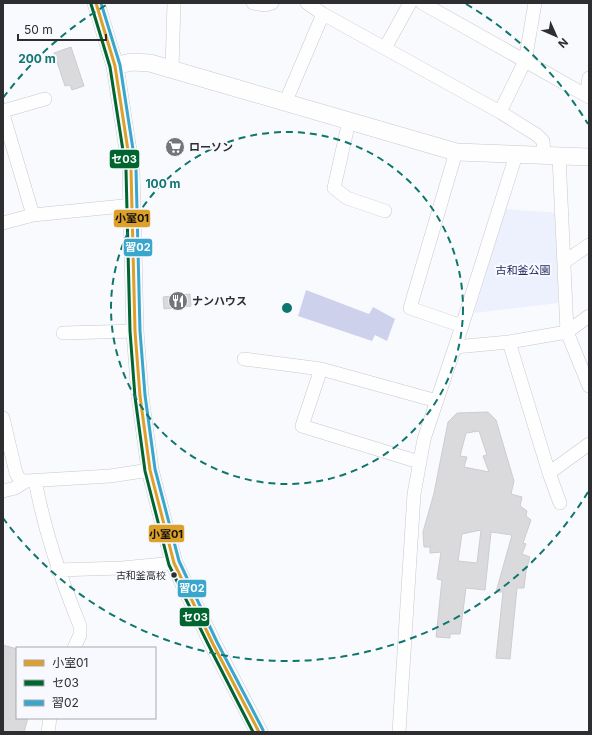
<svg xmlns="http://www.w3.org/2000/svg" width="592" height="735" font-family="Inter,'Noto Sans JP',sans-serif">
<rect width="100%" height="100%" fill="#f9fafe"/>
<path fill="#edf0fd" d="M 505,209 L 558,213 L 558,303 L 474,313 Z"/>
<path fill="#cdd1ec" d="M 306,290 L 369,314 L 373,307 L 395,319 L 387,341 L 375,335 L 372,341 L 298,316 Z"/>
<path fill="#dadadd" stroke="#cccdd0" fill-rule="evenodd" d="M 71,47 L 84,86 L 72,90 L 70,85 L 65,86 L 54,53 Z
M 190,294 L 191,306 L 164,309 L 163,297 Z
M 488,412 L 496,420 L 514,481 L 511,494 L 522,497 L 520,506 L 527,511 L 526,516 L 531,520 L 523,543 L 526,544 L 522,554 L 530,557 L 526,571 L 524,588 L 517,588 L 510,659 L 496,658 L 503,592 L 496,592 L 512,535 L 491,532 L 485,590 L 466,588 L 460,634 L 450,634 L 450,638 L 436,637 L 442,580 L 437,579 L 441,552 L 430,553 L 430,547 L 424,547 L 423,532 L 434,493 L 448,422 L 457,413 ZM 474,430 L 474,432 L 479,431 L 487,455 L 483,456 L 489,472 L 464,467 L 467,457 L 460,456 L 466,433 L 473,432 ZM 481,530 L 477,563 L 458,561 L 462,534 Z
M 3,645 L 17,649 L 17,718 L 28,718 L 24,732 L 3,732 Z"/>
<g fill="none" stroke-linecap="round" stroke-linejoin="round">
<defs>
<path id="minor" d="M 253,3 L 265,5 L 272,3
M 307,3 L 323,14 L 500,112 L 537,135 L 543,141 L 544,155
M 422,3 L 589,97
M 385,48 L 410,3
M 172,69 L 174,3
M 586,95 L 589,78
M 285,103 L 323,14
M 3,111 L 45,99
M 500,112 L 525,61 L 535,3
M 3,114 L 33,215
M 349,121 L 334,188 L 347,198 L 385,211
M 456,152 L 410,308 L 462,326
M 559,156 L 567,332 L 589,386
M 3,223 L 33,215 L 133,205
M 564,262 L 589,245
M 63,333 L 135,331
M 509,342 L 549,473 L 560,503
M 455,347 L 509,342 L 567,332 L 589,316
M 244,359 L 321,369 L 437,401
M 321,369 L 302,426 L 419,462
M 3,418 L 16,473 L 20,480 L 26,481 L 110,476 L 150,470
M 549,473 L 589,444
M 35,480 C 45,533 60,576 80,626 L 80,635 L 74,648
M 3,491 L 15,488 L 26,481
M 57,570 L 122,568 L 174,563
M 48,732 L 50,718
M 399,732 L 414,494 L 424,439 L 462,326 L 516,155"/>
<path id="tertiary" d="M 96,3 L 115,66 L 131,170 L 135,331 L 140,396 L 150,470 L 174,563 L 213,644 L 259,732
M 115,66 L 131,62 L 150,63 L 456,152 L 589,157"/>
</defs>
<use href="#minor" stroke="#c8c9cc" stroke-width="14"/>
<use href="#tertiary" stroke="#c8c9cc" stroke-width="18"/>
<use href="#minor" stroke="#fefeff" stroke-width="13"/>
<use href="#tertiary" stroke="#fefeff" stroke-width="17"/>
<defs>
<path id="bus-1" d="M 96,3 L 115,66 L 131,170 L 135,331 L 140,396 L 150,470 L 174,563 L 213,644 L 259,732"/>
<path id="bus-2" d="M 91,4 L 110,67 L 126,170 L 130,331 L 135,397 L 145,471 L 169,565 L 209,646 L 253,732"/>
<path id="bus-3" d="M 101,3 L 120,65 L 136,169 L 140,331 L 145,395 L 155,469 L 179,561 L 217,642 L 263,730"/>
</defs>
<use href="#bus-1" stroke="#f8f9ff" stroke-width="6"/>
<use href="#bus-2" stroke="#f8f9ff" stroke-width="6"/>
<use href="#bus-3" stroke="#f8f9ff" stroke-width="6"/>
<use href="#bus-1" stroke="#dda028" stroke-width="3"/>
<use href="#bus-2" stroke="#00652e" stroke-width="3"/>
<use href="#bus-3" stroke="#39a7cc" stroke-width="3"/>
</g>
<g fill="none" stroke="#0f766e" stroke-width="2" stroke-dasharray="7 5">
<circle cx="287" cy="308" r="176"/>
<path d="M588 492A353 353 0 0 1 3 518M3 98A353 353 0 0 1 108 4M466 4A353 353 0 0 1 588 124"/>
</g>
<defs>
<symbol id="supermarket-disc" viewBox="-11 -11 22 22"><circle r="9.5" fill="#757579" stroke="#f8f9ff"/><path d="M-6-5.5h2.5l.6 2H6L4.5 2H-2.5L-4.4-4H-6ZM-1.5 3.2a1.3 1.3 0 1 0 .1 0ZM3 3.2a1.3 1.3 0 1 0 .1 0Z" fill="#fff"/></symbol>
<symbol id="restaurant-disc" viewBox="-11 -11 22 22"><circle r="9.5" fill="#757579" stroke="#f8f9ff"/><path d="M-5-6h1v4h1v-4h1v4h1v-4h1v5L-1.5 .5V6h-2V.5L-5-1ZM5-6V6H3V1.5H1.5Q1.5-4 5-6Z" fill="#fff"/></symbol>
</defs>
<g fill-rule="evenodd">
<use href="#supermarket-disc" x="164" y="136" width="22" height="22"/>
<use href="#restaurant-disc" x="167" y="290" width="22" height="22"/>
</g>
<circle fill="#2e2e31" stroke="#f8f9ff" stroke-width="1.5" cx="174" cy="575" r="3.5"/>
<g text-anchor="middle" stroke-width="4" stroke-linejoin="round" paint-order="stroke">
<g font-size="10" fill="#2e2e31" stroke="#f8f9ff" text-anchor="end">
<text x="166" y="579">古和釜高校</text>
</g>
<g font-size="11" font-weight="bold" fill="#2e2e31" stroke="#f8f9ff" text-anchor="start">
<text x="189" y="151">ローソン</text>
<text x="192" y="305">ナンハウス</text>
</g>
<g font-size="11" fill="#272960" stroke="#f8f9ff">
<text x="523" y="274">古和釜公園</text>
</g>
</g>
<circle cx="287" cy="308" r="6" fill="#0f766e" stroke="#f8f9ff" stroke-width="2"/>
<g font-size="12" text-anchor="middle" font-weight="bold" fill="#0f766e" stroke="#f8f9ff" stroke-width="4" stroke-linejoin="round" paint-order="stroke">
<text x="37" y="63">200 m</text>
<text x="163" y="188">100 m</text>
</g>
<g stroke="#f8f9ff" stroke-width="1.5">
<rect x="109" y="149" width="31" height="20" rx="4" fill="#00652e"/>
<rect x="113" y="209" width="38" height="19" rx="4" fill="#dda028"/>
<rect x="123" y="238" width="30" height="19" rx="4" fill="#39a7cc"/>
<rect x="148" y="524" width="37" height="19" rx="4" fill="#dda028"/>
<rect x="177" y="579" width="30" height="19" rx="4" fill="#39a7cc"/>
<rect x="179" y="607" width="31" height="20" rx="4" fill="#00652e"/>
</g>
<g font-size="11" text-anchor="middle" font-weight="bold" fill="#fff">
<text x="124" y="163">セ03</text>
<text x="138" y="251">習02</text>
<text x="192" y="592">習02</text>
<text x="195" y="621">セ03</text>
</g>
<g font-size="11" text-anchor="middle" font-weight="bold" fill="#111">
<text x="132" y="222">小室01</text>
<text x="166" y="538">小室01</text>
</g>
<rect width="592" height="735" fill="none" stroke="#2e2e31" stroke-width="8"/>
<rect x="16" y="647" width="140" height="72" fill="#f8f9ff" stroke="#a7a8ad"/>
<rect x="24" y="660" width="20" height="6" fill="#dda028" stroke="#a7a8ad"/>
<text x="52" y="667" font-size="12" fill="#2e2e31">小室01</text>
<rect x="24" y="680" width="20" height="6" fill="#00652e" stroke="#a7a8ad"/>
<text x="52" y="687" font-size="12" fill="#2e2e31">セ03</text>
<rect x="24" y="700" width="20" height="6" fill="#39a7cc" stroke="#a7a8ad"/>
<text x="52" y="707" font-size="12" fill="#2e2e31">習02</text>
<g transform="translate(556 36) rotate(135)" stroke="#f8f9ff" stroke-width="3" paint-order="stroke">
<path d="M0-3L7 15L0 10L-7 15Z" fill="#2e2e31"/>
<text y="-6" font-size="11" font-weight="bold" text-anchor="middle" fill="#2e2e31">N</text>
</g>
<path d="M18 34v6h88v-6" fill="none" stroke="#2e2e31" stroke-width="2"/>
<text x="24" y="34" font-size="12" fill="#2e2e31" stroke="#f8f9ff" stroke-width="3" paint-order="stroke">50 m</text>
</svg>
